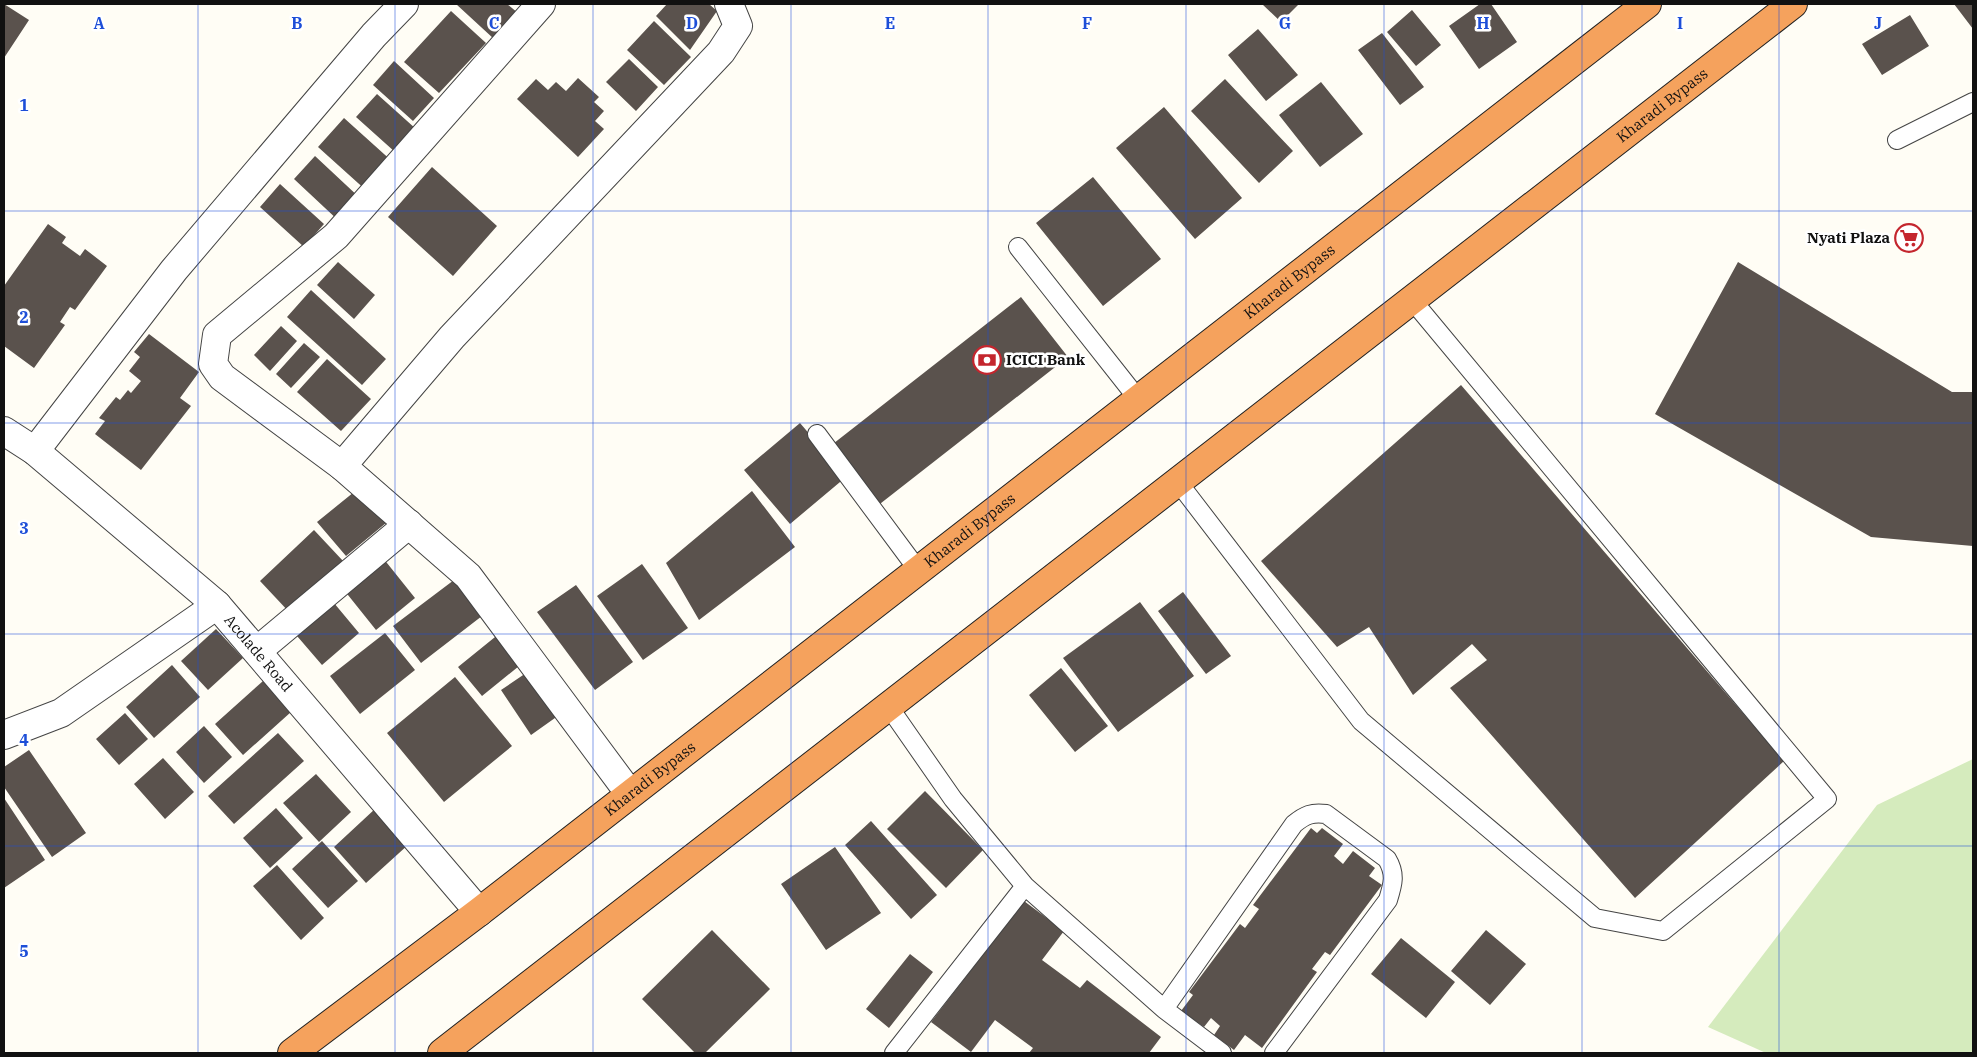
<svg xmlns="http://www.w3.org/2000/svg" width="1977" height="1057" font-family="'IBM Plex Serif',serif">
<rect width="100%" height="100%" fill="#fffdf5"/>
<path fill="#d5ebbd" d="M 1973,759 L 1973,1053 L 1766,1053 L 1708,1027 L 1877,805 Z"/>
<path fill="#5a524d" d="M 4,4 L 29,20 L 4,58 Z
M 456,4 L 507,4 L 518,13 L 494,39 Z
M 667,4 L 709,4 L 717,11 L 690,50 L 656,16 Z
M 1262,4 L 1299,4 L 1281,22 Z
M 1480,4 L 1491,4 L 1517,42 L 1479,69 L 1449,26 Z
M 1954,4 L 1973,4 L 1973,29 Z
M 1412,10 L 1441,45 L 1416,66 L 1387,32 Z
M 451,11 L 486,43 L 439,93 L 404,62 Z
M 1910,15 L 1929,46 L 1882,75 L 1862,44 Z
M 654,21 L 691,57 L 664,85 L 627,50 Z
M 1258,29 L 1298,75 L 1266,101 L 1228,55 Z
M 1382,33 L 1424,87 L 1400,105 L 1358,50 Z
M 629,59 L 658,87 L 636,111 L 606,82 Z
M 394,61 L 434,98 L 413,121 L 373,85 Z
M 578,78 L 599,97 L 594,102 L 604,111 L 595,121 L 604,129 L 578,157 L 517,99 L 536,79 L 548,90 L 556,82 L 566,91 Z
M 1225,79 L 1293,151 L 1259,183 L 1191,111 Z
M 1321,82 L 1363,134 L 1320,167 L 1279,115 Z
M 377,94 L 416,129 L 395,152 L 356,117 Z
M 1164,107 L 1242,198 L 1195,239 L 1116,148 Z
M 344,118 L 394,163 L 368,192 L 318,147 Z
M 315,156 L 361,199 L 340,222 L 294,179 Z
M 432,167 L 497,226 L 453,276 L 388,217 Z
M 1093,177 L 1161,259 L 1103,306 L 1036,223 Z
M 280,184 L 324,224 L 304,247 L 260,207 Z
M 48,224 L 66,237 L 62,243 L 80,256 L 85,249 L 107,266 L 75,310 L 70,307 L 60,322 L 65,325 L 34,368 L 4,346 L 4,286 Z
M 338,262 L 375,295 L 354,319 L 317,285 Z
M 1738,262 L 1952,392 L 1973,392 L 1973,546 L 1871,537 L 1655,414 Z
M 311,290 L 386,359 L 362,385 L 287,317 Z
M 1021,297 L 1068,357 L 876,507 L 829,447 Z
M 281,326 L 297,341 L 270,371 L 254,355 Z
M 149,334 L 199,372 L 180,398 L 191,406 L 141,470 L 95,434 L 105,421 L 99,418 L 116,397 L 120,400 L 128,390 L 131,393 L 141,381 L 129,371 L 140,357 L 134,352 Z
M 304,343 L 320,357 L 291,388 L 276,374 Z
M 327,359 L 371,399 L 341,431 L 297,392 Z
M 1461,385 L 1784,761 L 1635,898 L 1450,688 L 1487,660 L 1472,644 L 1413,695 L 1369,627 L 1337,647 L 1261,561 Z
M 800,423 L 846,477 L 790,524 L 744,470 Z
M 359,488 L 392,518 L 346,556 L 317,522 Z
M 752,491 L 795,547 L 699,620 L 666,563 Z
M 314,530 L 344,562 L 290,613 L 260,581 Z
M 383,558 L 415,598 L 376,630 L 344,590 Z
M 642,564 L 688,628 L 643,660 L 597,596 Z
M 454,580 L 482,616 L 421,663 L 393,626 Z
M 576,585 L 633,662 L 595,690 L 537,612 Z
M 1183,592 L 1231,656 L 1206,674 L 1158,611 Z
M 329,597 L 359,633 L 322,665 L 291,629 Z
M 1140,602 L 1194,676 L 1118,732 L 1063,658 Z
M 216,629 L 243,658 L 208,690 L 181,661 Z
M 385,633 L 415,670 L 360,714 L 330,676 Z
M 500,633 L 524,662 L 482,696 L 458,667 Z
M 172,665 L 200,697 L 154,738 L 126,707 Z
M 1061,668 L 1108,726 L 1075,752 L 1029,695 Z
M 532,669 L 562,713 L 531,735 L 501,690 Z
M 455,677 L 512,746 L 444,802 L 387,733 Z
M 263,681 L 291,712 L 243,755 L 215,724 Z
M 125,713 L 148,739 L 119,765 L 96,739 Z
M 204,726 L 232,757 L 204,783 L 176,752 Z
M 278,733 L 304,761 L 234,824 L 208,796 Z
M 29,750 L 86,833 L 52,857 L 4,787 L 4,767 Z
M 163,758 L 194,792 L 165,819 L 134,784 Z
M 316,774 L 351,812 L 319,842 L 283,803 Z
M 925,791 L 983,850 L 946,888 L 887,829 Z
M 4,798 L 45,860 L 4,888 Z
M 276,808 L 303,838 L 270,868 L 243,838 Z
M 376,808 L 409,844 L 366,883 L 334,847 Z
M 871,821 L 937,895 L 911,919 L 845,845 Z
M 1311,828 L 1317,833 L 1322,828 L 1343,844 L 1334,856 L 1343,864 L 1353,851 L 1375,868 L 1369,876 L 1382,885 L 1330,955 L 1325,952 L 1312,969 L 1317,972 L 1262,1048 L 1245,1035 L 1234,1050 L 1214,1035 L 1220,1026 L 1211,1018 L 1204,1027 L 1181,1011 L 1193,995 L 1189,992 L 1240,924 L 1245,928 L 1259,909 L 1253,905 Z
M 322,841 L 358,881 L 328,908 L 292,869 Z
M 835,847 L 881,913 L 826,950 L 781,884 Z
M 277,865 L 324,918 L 301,940 L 253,886 Z
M 1024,901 L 1064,931 L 1042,960 L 1080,988 L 1087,980 L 1161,1037 L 1149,1053 L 1029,1053 L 1033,1048 L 995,1020 L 971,1052 L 931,1022 Z
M 712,930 L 770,989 L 705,1053 L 695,1053 L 642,999 Z
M 1486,930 L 1526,964 L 1490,1005 L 1451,971 Z
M 1401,938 L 1455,982 L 1426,1018 L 1371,974 Z
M 910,954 L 933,972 L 889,1028 L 866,1009 Z"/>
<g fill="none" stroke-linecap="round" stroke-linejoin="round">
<defs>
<path id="lane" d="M 1897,140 L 1973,102
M 1018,247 L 1138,399
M 817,434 L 918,570
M 1178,482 L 1361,721 L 1595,918 L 1663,931 L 1827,799 L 1412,300
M 889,707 L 953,799 L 1025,886 L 1164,1009 L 1294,824 C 1305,815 1312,812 1326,814 L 1387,859 C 1396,874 1393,884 1388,900 L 1274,1053
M 1164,1009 L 1222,1053
M 894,1053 L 1025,886"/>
<g id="street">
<path d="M 541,4 L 336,236 L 217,335 L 213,364 L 222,377 L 342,466 L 468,576 L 630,794"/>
<path id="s1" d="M 4,431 L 35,451 L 217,605 L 479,912"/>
<path d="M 35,451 L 174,270 L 374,35 L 404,4"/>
<path d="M 342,466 L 452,337 L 721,52 L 738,26 L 729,4"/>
<path d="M 257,651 L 409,524"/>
<path d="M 4,735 L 61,713 L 217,605"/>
</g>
<g id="highway">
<path id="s2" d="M 292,1053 L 479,912 L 1647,4"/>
<path id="s3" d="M 442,1053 L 1793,4"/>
</g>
</defs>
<use href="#lane" stroke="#444" stroke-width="20"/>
<use href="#street" stroke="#444" stroke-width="30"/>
<use href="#highway" stroke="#222" stroke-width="30"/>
<use href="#lane" stroke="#fff" stroke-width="18"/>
<use href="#street" stroke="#fff" stroke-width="28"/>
<use href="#highway" stroke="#f5a25d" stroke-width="28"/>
</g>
<path fill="none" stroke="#1d4ed8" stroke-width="1" stroke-opacity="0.55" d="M 198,4 L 198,1053M 395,4 L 395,1053M 593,4 L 593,1053M 791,4 L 791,1053M 988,4 L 988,1053M 1186,4 L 1186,1053M 1384,4 L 1384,1053M 1582,4 L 1582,1053M 1779,4 L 1779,1053M 4,211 L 1973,211M 4,423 L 1973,423M 4,634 L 1973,634M 4,846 L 1973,846"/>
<defs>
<symbol id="supermarket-ring" viewBox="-11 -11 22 22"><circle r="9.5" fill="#fff" stroke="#c4262e" stroke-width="1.5"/><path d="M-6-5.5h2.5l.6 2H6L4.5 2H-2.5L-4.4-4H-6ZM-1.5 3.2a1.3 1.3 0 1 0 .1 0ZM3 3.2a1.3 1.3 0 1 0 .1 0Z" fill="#c4262e"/></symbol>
<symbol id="bank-ring" viewBox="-11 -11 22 22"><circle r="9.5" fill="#fff" stroke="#c4262e" stroke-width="1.5"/><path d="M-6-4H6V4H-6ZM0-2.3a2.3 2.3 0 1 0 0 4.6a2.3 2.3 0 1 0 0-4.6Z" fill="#c4262e"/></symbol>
</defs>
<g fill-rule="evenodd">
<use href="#supermarket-ring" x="1893" y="222" width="32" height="32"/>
<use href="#bank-ring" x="971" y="344" width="32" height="32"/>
</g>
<g text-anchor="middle" stroke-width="5" stroke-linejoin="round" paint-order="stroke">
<g font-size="15" fill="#111" stroke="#fff">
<text dy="5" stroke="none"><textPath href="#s3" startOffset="1545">Kharadi Bypass</textPath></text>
<text dy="5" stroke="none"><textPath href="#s2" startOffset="1261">Kharadi Bypass</textPath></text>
<text dy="5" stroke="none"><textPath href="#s2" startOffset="856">Kharadi Bypass</textPath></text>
<text dy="5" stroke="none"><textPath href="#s1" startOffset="339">Acolade Road</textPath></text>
<text dy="5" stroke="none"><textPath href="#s2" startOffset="451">Kharadi Bypass</textPath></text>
</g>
<g font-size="15" font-weight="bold" fill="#111" stroke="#fff" text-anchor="end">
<text x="1890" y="243">Nyati Plaza</text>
<text x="1006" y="365" text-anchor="start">ICICI Bank</text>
</g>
</g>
<g font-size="16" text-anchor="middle" font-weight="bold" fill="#1d4ed8" stroke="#fff" stroke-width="5" stroke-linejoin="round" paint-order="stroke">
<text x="99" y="29">A</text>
<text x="297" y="29">B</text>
<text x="494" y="29">C</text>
<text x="692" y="29">D</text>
<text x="890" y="29">E</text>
<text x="1087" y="29">F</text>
<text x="1285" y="29">G</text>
<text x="1483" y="29">H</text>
<text x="1680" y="29">I</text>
<text x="1878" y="29">J</text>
<text x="24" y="111">1</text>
<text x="24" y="323">2</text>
<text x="24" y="534">3</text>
<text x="24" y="746">4</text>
<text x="24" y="957">5</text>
</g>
<rect width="1977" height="1057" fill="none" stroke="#111111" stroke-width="10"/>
</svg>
